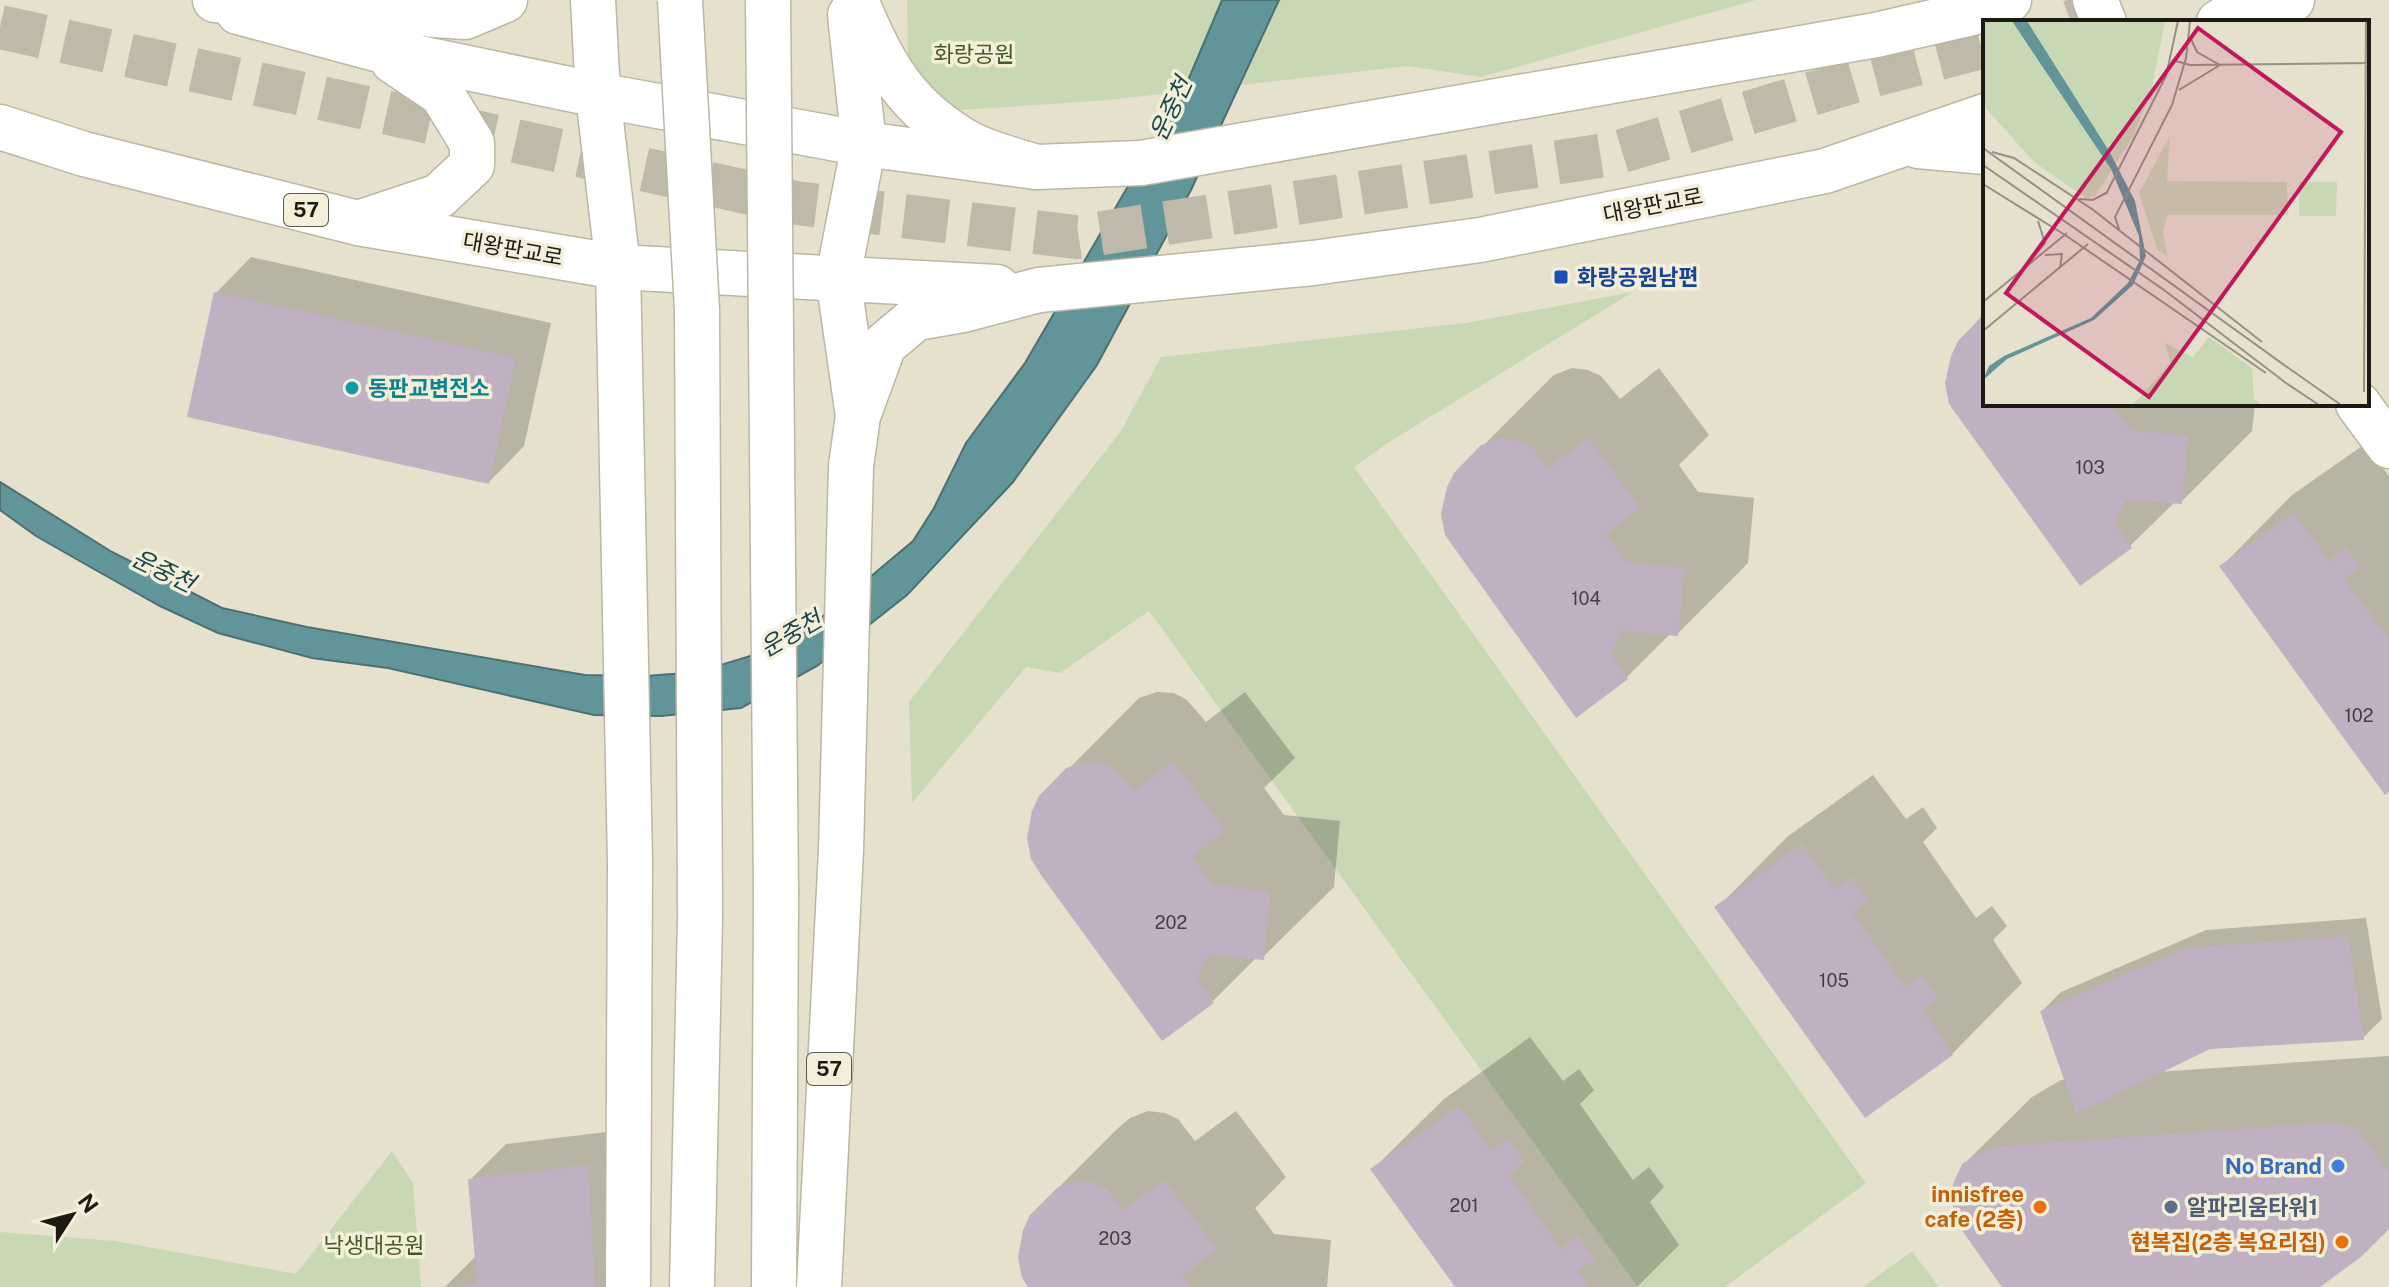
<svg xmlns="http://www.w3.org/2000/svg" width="2389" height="1287" font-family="'Public Sans','Noto Sans KR',sans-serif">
<rect width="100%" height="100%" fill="#e6e1cd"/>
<path fill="#c8d8b5" d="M 907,0 L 1756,0 L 1481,77 L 1408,66 L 1109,100 L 961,110 L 923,89 L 908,65 Z
M 1633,292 L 1391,441 L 1354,467 L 1866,1183 L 1725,1287 L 1638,1287 L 1149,611 L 1060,673 L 1026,667 L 912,803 L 909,702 L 1121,431 L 1161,357 L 1466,323 Z
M 392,1151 L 413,1183 L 421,1287 L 0,1287 L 0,1232 L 115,1241 L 296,1274 Z
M 1912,1251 L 1939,1287 L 1863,1287 Z"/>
<path fill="#629599" stroke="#4d7071" stroke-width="2" d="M 1222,0 L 1279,0 L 1191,190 L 1097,365 L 1013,482 L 907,595 L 817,666 L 741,708 L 661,716 L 594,715 L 388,668 L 312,658 L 218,633 L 160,606 L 92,568 L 36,536 L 0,510 L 0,482 L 112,552 L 222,608 L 307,627 L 585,675 L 646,676 L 698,672 L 773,649 L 826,614 L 913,541 L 934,508 L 966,443 L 1025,363 L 1184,90 Z"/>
<path fill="#0003" d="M 251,257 L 551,323 L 524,446 L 489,482 L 216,293 Z
M 1985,316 L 1985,404 L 2255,404 L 2252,431 L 2181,502 L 2175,502 L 2130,546 L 1951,403 Z
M 1572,368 L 1588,370 L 1601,376 L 1620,399 L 1659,368 L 1709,435 L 1679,465 L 1698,492 L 1754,498 L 1748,563 L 1677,634 L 1671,633 L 1627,677 L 1577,715 L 1455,474 L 1554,375 Z
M 2365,444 L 2389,476 L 2389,790 L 2222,566 L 2292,495 Z
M 1157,692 L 1174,693 L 1187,700 L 1206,722 L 1245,692 L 1295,758 L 1264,788 L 1284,815 L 1340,821 L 1334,887 L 1263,957 L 1257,957 L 1213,1001 L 1041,797 L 1139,698 Z
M 1873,775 L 1906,819 L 1923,807 L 1937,828 L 1923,842 L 1976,918 L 1992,906 L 2007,926 L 1993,940 L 2022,983 L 1952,1054 L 1717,908 L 1787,837 Z
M 2366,918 L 2382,1019 L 2363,1038 L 2209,1048 L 2157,1072 L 2389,1056 L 2389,1226 L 2316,1287 L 2004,1287 L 1963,1165 L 2032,1097 L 2061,1080 L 2066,1079 L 2042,1011 L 2061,992 L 2206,930 Z
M 1530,1037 L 1563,1081 L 1579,1069 L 1594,1090 L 1580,1104 L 1633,1180 L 1649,1167 L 1664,1187 L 1650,1202 L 1679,1245 L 1637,1287 L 1458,1287 L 1373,1169 L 1444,1099 Z
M 1148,1111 L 1165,1113 L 1178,1119 L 1195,1141 L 1236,1111 L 1286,1177 L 1255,1208 L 1274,1234 L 1331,1240 L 1327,1287 L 1031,1287 L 1044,1202 L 1116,1130 L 1130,1118 Z
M 623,1130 L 632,1287 L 445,1287 L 477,1255 L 470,1180 L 506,1144 Z"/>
<path fill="#bfb1c2" d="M 214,292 L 516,358 L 489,484 L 187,417 Z
M 1985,313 L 1985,404 L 2112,404 L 2131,430 L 2188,436 L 2182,504 L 2126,500 L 2115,523 L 2132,548 L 2080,586 L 1949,404 L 1945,383 L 1951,356 L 1958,341 Z
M 1500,438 L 1517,440 L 1531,446 L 1548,468 L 1588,438 L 1640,507 L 1606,534 L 1627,562 L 1685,568 L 1678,636 L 1622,631 L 1611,654 L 1628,679 L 1576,718 L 1445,535 L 1441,514 L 1447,487 L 1454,473 L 1481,445 Z
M 2294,513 L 2329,561 L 2346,548 L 2360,567 L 2344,578 L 2389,640 L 2389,792 L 2385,795 L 2219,566 Z
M 1173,761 L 1225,830 L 1192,857 L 1213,885 L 1270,892 L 1264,960 L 1208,955 L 1197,978 L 1214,1003 L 1162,1041 L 1041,875 L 1031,859 L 1027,838 L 1032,811 L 1039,796 L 1066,768 L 1085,762 L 1103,763 L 1116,770 L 1134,791 Z
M 1802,844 L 1834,889 L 1851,876 L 1868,900 L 1853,913 L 1905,987 L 1921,975 L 1938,998 L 1922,1009 L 1953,1055 L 1865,1118 L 1714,907 Z
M 2348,936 L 2364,1040 L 2210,1049 L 2076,1114 L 2040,1011 L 2185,948 Z
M 1459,1106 L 1491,1150 L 1508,1138 L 1524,1162 L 1509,1175 L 1561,1249 L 1578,1236 L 1595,1260 L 1578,1271 L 1589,1287 L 1455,1287 L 1370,1169 Z
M 2335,1122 L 2359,1130 L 2389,1174 L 2389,1229 L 2361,1257 L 2320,1287 L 2002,1287 L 1956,1222 L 1950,1191 L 1962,1164 L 1991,1147 Z
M 588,1165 L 595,1287 L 462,1287 L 477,1283 L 468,1179 Z
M 1164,1180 L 1217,1249 L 1183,1276 L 1191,1287 L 1028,1287 L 1022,1278 L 1018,1257 L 1023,1230 L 1030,1215 L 1057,1188 L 1076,1181 L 1094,1183 L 1107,1189 L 1123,1210 Z"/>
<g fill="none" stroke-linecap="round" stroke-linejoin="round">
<path stroke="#beb9a8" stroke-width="44" stroke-dasharray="44 22" stroke-linecap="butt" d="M 2071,22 L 2129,0
M 0,27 L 796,203 L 1076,237 L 1612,154 L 1874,75 L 1985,46"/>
<defs>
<path id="minor" d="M 2095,0 L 2104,22
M 2358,404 L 2389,446"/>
<path id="major" d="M 238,12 L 376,49 L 598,95 L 864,144 L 1036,167 L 1141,163 L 1876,35 L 1972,13 L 2009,0
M 2219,22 L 2257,0
M 2273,22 L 2278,12 L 2292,0
M 598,95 L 618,267 L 630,862 L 628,1287
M 0,127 L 84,154 L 358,223 L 618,267 L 997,287
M 1918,146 L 1985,152
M 364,221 L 439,196 L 472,165 L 472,143 L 442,94 L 393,61
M 858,416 L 884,345 L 916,318 L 963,310 L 1039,290 L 1313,263 L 1480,240 L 1825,171 L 1985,116
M 819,1287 L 841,850 L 851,466 L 858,416 L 838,277 L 864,144"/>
<path id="highway" d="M 215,0 L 465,17 L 505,0
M 593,0 L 598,95
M 856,0 C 882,65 907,109 970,144 C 990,154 1014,160 1036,167
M 850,15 L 864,144
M 692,1287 L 700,917
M 774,1287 L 776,894"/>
</defs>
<use href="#minor" stroke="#bcb7a4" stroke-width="47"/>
<use href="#major" stroke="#bcb7a4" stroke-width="47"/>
<use href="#highway" stroke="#bcb7a4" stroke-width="47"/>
<use href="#minor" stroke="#fff" stroke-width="44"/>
<use href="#major" stroke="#fff" stroke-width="44"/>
<use href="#highway" stroke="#fff" stroke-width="44"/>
<defs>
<path id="highway-bridge" d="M 680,0 L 697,310 L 700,917
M 768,0 L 776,894"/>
</defs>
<use href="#highway-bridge" stroke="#bcb7a4" stroke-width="47" stroke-linecap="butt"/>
<use href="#highway-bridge" stroke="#fff" stroke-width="44"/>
</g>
<rect fill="#1a4fb4" stroke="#f4efda" stroke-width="3" x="1553" y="269" width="16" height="16" rx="4"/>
<circle fill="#0f9aa8" stroke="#f4efda" stroke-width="3" cx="352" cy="388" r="8"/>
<circle fill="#3f7fe0" stroke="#f4efda" stroke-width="3" cx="2338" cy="1166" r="8"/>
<g fill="#e8710a" stroke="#f4efda" stroke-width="3">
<circle cx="2040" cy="1207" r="8"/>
<circle cx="2342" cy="1242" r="8"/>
</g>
<circle fill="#5c6f8a" stroke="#f4efda" stroke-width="3" cx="2171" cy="1207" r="8"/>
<g text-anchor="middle" stroke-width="7" stroke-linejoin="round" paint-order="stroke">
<g font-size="18" fill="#45403f">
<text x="2090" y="474">103</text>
<text x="1586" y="605">104</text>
<text x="2359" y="722">102</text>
<text x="1171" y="929">202</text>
<text x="1834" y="987">105</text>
<text x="1464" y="1212">201</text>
<text x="1115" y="1245">203</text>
</g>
<g fill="#f4efda" stroke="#5d5a4f" stroke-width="2">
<rect x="284" y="194" width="44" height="32" rx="6"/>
<rect x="807" y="1053" width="44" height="32" rx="6"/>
</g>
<g font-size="20" font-weight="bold" fill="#1c1a13">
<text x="306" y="217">57</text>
<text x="829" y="1076">57</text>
</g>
<g font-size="22" fill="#455b23" stroke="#f4efda">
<text x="974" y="62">화랑공원</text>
<text x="374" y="1253">낙생대공원</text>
</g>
<g font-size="22" fill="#1c1a13" stroke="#f4efda">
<text transform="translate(1653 205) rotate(-11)" y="8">대왕판교로</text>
<text transform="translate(513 249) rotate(10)" y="8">대왕판교로</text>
</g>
<g font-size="22" font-weight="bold" fill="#164399" stroke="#f4efda" text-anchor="start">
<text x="1577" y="285">화랑공원남편</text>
</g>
<g font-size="22" font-weight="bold" fill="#0d838f" stroke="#f4efda" text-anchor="start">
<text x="368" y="396">동판교변전소</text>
</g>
<g font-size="22" font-weight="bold" fill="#366cbe" stroke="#f4efda" text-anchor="end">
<text x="2322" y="1174">No Brand</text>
</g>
<g font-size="22" font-weight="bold" fill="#c56008" stroke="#f4efda" text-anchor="end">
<text x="2024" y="1202">innisfree<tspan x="2024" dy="25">cafe (2층)</tspan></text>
<text x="2326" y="1250">현복집(2층 복요리집)</text>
</g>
<g font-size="22" font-weight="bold" fill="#4e5e75" stroke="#f4efda" text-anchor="start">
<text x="2187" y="1215">알파리움타워1</text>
</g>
<g font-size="24" font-style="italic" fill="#18474b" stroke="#f4efda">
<text transform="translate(1171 109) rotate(-65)" y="8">운중천</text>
<text transform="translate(163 571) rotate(26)" y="8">운중천</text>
<text transform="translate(791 634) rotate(-30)" y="8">운중천</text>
</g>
</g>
<g transform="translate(1983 20)">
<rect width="386" height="386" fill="#e6e1cd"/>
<path d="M 0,1 L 182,1 L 169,67 L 151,115 L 112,176 L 103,178 L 51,142 L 0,85 ZM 187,116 L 184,161 L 304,162 L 305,195 L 184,195 L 180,214 L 185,237 L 174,229 L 156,173 ZM 316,162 L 354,162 L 353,196 L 316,196 ZM 226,317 L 269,348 L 271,379 L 279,385 L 149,385 L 188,343 L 182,323 L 210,337 Z" fill="#c8d8b5"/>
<path d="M 29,1 L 44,1 L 126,131 L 152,181 L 163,236 L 150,265 L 111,300 L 24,339 L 0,360 L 6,346 L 21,336 L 108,298 L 145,263 L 157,240 L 156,216 L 128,149 Z" fill="#629599"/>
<path fill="none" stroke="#959183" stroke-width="2" d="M 208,19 L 214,32 L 237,45M 189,40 L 207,45 L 386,43M 196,70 L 237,45M 0,128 L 311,352M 9,132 L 31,138 L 109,189M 0,145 L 181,270 L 303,363M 0,164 L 82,215M 123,174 L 183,56 L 195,1M 96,179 L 110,180 L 125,172M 109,189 L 279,322M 136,209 L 132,197 L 189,85 L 203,38 L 207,1M 82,215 L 283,353M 62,235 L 79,234 L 77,248M 38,252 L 62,223 L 55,201M 0,282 L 84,213M 0,311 L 105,224M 307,349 L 358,385M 300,361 L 336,385M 381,372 L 383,1"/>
<path fill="#c2185b" fill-opacity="0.15" stroke="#c2185b" stroke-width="4" d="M 215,8 L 358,112 L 166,377 L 23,273 Z"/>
<rect width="386" height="386" fill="none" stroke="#1c1a13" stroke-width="4"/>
</g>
<g transform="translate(72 1215) rotate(54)" stroke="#f4efda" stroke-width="6" paint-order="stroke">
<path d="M0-6L14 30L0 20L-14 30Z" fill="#1c1a13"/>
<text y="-12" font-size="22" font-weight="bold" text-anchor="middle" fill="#1c1a13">N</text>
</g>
</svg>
